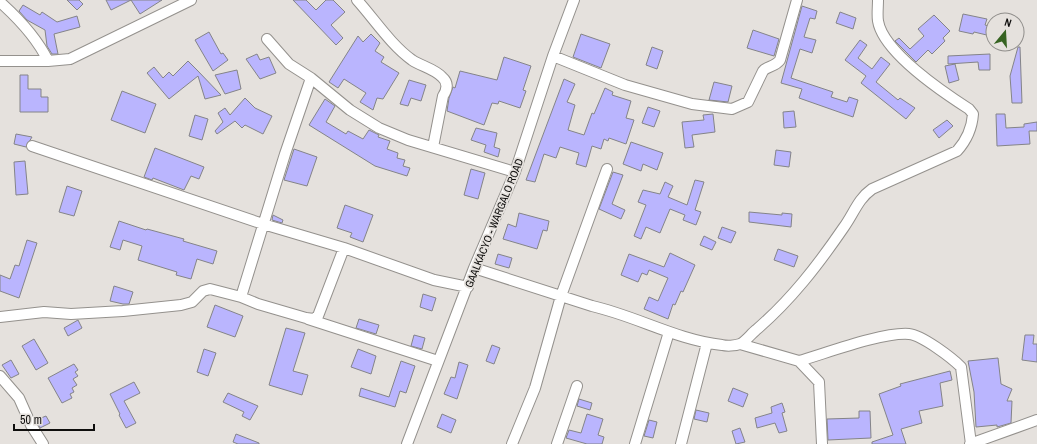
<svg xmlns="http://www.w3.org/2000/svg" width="1037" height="444" font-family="'Archivo Narrow',sans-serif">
<rect width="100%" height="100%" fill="#e5e1dd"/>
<path fill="#bab5fe" stroke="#848488" d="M 67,0 L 79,0 L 83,4 L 77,10 Z
M 106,0 L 162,0 L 140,14 L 131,0 L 111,10 Z
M 293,0 L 306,0 L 316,10 L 326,0 L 333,0 L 345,12 L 331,25 L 343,38 L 336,45 Z
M 23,5 L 40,15 L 42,12 L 57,22 L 77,16 L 80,27 L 54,34 L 58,54 L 52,54 L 47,46 L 45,30 L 27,20 L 19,11 Z
M 802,6 L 817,11 L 815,19 L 810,18 L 804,37 L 816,40 L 812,53 L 800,49 L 791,78 L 833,92 L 831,97 L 847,102 L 849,97 L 858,100 L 853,117 L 799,98 L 802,89 L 781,83 Z
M 840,12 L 856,18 L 853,29 L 836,23 Z
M 963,14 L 987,19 L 985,25 L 993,27 L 991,36 L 974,32 L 973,34 L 959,31 Z
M 934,15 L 950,31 L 943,38 L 945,41 L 932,54 L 928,50 L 916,62 L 895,41 L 899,38 L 910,49 L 924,36 L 918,29 Z
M 753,30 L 779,39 L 774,56 L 747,48 Z
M 209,32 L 221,54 L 223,53 L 228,60 L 213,71 L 195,40 Z
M 371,34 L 380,43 L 375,51 L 384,57 L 381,62 L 399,73 L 383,99 L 377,98 L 373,110 L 360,102 L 366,93 L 344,79 L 338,88 L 329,82 L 358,36 L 363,42 Z
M 581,34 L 610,44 L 601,68 L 573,57 Z
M 860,40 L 867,45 L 858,58 L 872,69 L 881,57 L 890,64 L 876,82 L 898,100 L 900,98 L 915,108 L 906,119 L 861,83 L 866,76 L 845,60 Z
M 652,47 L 663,51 L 657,69 L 646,65 Z
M 1018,47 L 1020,47 L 1022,103 L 1012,103 L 1010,76 Z
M 257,54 L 260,60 L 269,57 L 276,73 L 260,79 L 246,59 Z
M 990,54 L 990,70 L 979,70 L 978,62 L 948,64 L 948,56 Z
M 504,57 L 531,66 L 523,90 L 526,91 L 520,108 L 499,101 L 498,104 L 492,103 L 484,125 L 447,111 L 449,98 L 453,87 L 455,88 L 460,71 L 497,80 Z
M 188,61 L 197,70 L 221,95 L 205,99 L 198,76 L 169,99 L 147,73 L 154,67 L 163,78 L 169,72 L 173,76 Z
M 955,64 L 959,80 L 949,83 L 945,66 Z
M 237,70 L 241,89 L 225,94 L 215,75 Z
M 20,75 L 28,75 L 28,89 L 41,89 L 41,97 L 48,97 L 48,112 L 20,112 Z
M 564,79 L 575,84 L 567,102 L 575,105 L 568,130 L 584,135 L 592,113 L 594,114 L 605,88 L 613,92 L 612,95 L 631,101 L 626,118 L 634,120 L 626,144 L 609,138 L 608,141 L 604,139 L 601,149 L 592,146 L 586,167 L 576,164 L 579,153 L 560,147 L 556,158 L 544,154 L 535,182 L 526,180 Z
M 409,80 L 426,85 L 421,101 L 411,98 L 408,106 L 400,104 Z
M 714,82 L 732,86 L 728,102 L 709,100 Z
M 122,91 L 156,104 L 145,133 L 111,120 Z
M 245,98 L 255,108 L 272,116 L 263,134 L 245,125 L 242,128 L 235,121 L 217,134 L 215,131 L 223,122 L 218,113 L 225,108 L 230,115 Z
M 325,99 L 335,106 L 326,122 L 346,134 L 348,131 L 363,139 L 369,130 L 379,135 L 378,137 L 390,141 L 387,149 L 398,153 L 397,158 L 405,160 L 403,166 L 410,168 L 407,176 L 375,166 L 309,125 Z
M 648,107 L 660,111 L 654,127 L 642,123 Z
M 794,111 L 796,127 L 784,128 L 783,112 Z
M 713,114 L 715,132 L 692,135 L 694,147 L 685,148 L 682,122 L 704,120 L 703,115 Z
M 996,114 L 1005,114 L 1006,128 L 1024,127 L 1024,124 L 1037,122 L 1037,131 L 1029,131 L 1030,144 L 997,146 Z
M 195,115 L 208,119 L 202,140 L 189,136 Z
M 947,120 L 953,126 L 939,138 L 933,130 Z
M 476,128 L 497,133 L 494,147 L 500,149 L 498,157 L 484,152 L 486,145 L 471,140 Z
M 16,134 L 32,137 L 26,147 L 14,144 Z
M 631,142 L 663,153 L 657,170 L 643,164 L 641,171 L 623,164 Z
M 155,148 L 204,167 L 199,179 L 191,176 L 184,190 L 153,178 L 152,180 L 144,177 Z
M 294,149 L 317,157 L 307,186 L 284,180 Z
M 776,150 L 791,152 L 789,167 L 774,165 Z
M 25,161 L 28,194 L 16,195 L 14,162 Z
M 471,169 L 485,173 L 478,199 L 464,195 Z
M 613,172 L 623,175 L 612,204 L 625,210 L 621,219 L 599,209 Z
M 695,180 L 704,182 L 695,210 L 701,212 L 696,225 L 683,220 L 685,215 L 670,209 L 660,233 L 646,227 L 641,239 L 634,236 L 646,205 L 638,202 L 643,190 L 660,194 L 665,182 L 673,186 L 668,197 L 687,205 Z
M 67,186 L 82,191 L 74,216 L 59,212 Z
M 345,205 L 373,215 L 363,242 L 350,237 L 352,233 L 337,228 Z
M 749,212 L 782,215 L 782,213 L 792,214 L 791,227 L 749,222 Z
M 519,213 L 549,221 L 547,231 L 543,230 L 537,249 L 503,239 L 508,224 L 516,227 Z
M 273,215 L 283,220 L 282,223 L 272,220 Z
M 119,221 L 146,230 L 147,229 L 184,239 L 183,241 L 217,251 L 213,264 L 197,259 L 191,279 L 176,275 L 177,272 L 138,260 L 142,246 L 123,240 L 120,250 L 110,247 Z
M 722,227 L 736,232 L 731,243 L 718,238 Z
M 704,236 L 716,242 L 712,250 L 700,245 Z
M 27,240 L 37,243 L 19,298 L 0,291 L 0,275 L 10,279 L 15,265 L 19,266 Z
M 778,249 L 798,256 L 794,267 L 774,260 Z
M 670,253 L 695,265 L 683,292 L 681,291 L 675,305 L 673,304 L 668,319 L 644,309 L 649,297 L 658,301 L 668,278 L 649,270 L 647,275 L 642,273 L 638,282 L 621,275 L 629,254 L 664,267 Z
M 498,254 L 512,258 L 509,268 L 495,264 Z
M 114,286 L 133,292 L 129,304 L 123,304 L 110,301 Z
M 423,294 L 436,298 L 432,311 L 420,307 Z
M 215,305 L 243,316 L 235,337 L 207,327 Z
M 359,319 L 379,325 L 376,334 L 356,328 Z
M 78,320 L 82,328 L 68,336 L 64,328 Z
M 286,328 L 305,333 L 293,371 L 308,375 L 302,395 L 269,385 Z
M 414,335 L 425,338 L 422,349 L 411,346 Z
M 1025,335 L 1034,335 L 1033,344 L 1037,344 L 1037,362 L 1022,360 Z
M 34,339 L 48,363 L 36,370 L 22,346 Z
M 492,345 L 500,348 L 494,364 L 486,361 Z
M 204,349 L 216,353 L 208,376 L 197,372 Z
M 358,349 L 376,356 L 371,374 L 351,367 Z
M 998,358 L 1001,384 L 1012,389 L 1007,401 L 1012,401 L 1011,423 L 997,427 L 997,425 L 976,427 L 974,392 L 968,361 Z
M 11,360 L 19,374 L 11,378 L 2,365 Z
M 401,361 L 415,366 L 406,393 L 400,391 L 395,407 L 359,396 L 361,388 L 389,397 Z
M 459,362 L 468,365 L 457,399 L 444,394 L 451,377 L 455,378 Z
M 74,364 L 78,370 L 75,372 L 78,376 L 73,379 L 77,385 L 72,388 L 74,392 L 70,394 L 72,398 L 62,403 L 48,378 Z
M 950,371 L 952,380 L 940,383 L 943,406 L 919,411 L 922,423 L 901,429 L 906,444 L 872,444 L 872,442 L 893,435 L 879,394 L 901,386 L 900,384 Z
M 134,382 L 140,393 L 124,401 L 136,423 L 126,428 L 119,415 L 120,414 L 110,394 Z
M 733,388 L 748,394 L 743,407 L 728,401 Z
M 228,393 L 258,406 L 250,420 L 242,416 L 244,412 L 223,402 Z
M 579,399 L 592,403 L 590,410 L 577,406 Z
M 782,403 L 785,412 L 782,413 L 787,431 L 779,433 L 775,423 L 757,428 L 755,418 L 772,413 L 771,407 Z
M 696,410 L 709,413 L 707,422 L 694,419 Z
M 859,411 L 870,411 L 871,438 L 828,440 L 827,419 L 859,418 Z
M 442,414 L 456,420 L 451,433 L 437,427 Z
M 587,414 L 603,419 L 598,435 L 604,437 L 602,444 L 587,444 L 566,438 L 569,430 L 581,433 Z
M 46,416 L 50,423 L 40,428 L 36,420 Z
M 649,420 L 657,422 L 653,438 L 644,436 Z
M 740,428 L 745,442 L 736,444 L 732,431 Z
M 236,434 L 259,443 L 259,444 L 238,444 L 233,442 Z"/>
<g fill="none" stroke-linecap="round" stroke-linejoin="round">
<defs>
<path id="street" d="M 357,0 C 375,20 391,45 412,60 C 421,66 435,69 442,77 C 449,83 447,90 443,96 L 433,147
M 0,2 C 19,19 37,38 48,61
M 267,39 L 289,64 L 311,78 L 350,110 L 379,128 L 408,140 L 515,172
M 553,56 L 625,85 L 692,104 L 732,109 L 748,102 L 763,71 C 767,66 775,67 780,60 L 797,0
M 0,61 L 48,61 L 70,59 L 191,0
M 32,146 L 263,224 L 344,248 L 434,280 L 468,287
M 474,268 L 592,306 C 636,316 677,340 722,345 C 726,346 735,346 740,344 C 745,342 751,334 756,330 C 791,300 818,265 844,227 C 854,213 858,199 872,189 L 957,151 C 966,141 972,128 973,114 L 969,109 C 944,93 883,52 878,21 C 877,15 878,7 878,0
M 241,297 L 285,154 L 311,78
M 0,317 L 44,312 L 71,314 L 123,311 L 181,305 L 192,302 L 203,291 L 210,289 L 241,297 L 258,304 L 306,318 L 314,319 L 318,316 L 344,248
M 308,319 L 438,361
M 740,344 L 799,361 L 819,382 L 822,444
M 799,361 C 827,353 882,332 909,334 C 922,335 952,358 961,367 L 971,444
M 0,376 L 19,398 L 31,425 L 43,444
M 407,444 L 474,268 L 515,172 L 553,56 L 574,0
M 512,444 L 535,388 L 561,296 L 607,169
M 557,444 L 577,386
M 635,444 L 669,332
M 681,444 L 707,343
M 970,444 L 1037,420"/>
</defs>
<use href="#street" stroke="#94918d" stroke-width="12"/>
<use href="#street" stroke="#fff" stroke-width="10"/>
</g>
<g text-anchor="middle" stroke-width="3.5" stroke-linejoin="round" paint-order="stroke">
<g font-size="11" fill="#0f0e0d" stroke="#e5e1dd">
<text transform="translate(494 223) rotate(-68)" y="4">GAALKACYO - WARGALO ROAD</text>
</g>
</g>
<g transform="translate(1005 32) rotate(18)"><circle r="19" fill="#e5e1dd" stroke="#8f8d8a"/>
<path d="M0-3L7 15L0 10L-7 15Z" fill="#366321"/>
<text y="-6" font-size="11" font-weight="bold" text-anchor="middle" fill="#0f0e0d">N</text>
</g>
<path d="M14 424v6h80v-6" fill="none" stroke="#0f0e0d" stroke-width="2"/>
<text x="20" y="424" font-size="12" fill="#0f0e0d" stroke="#e5e1dd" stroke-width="3" paint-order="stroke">50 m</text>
</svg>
